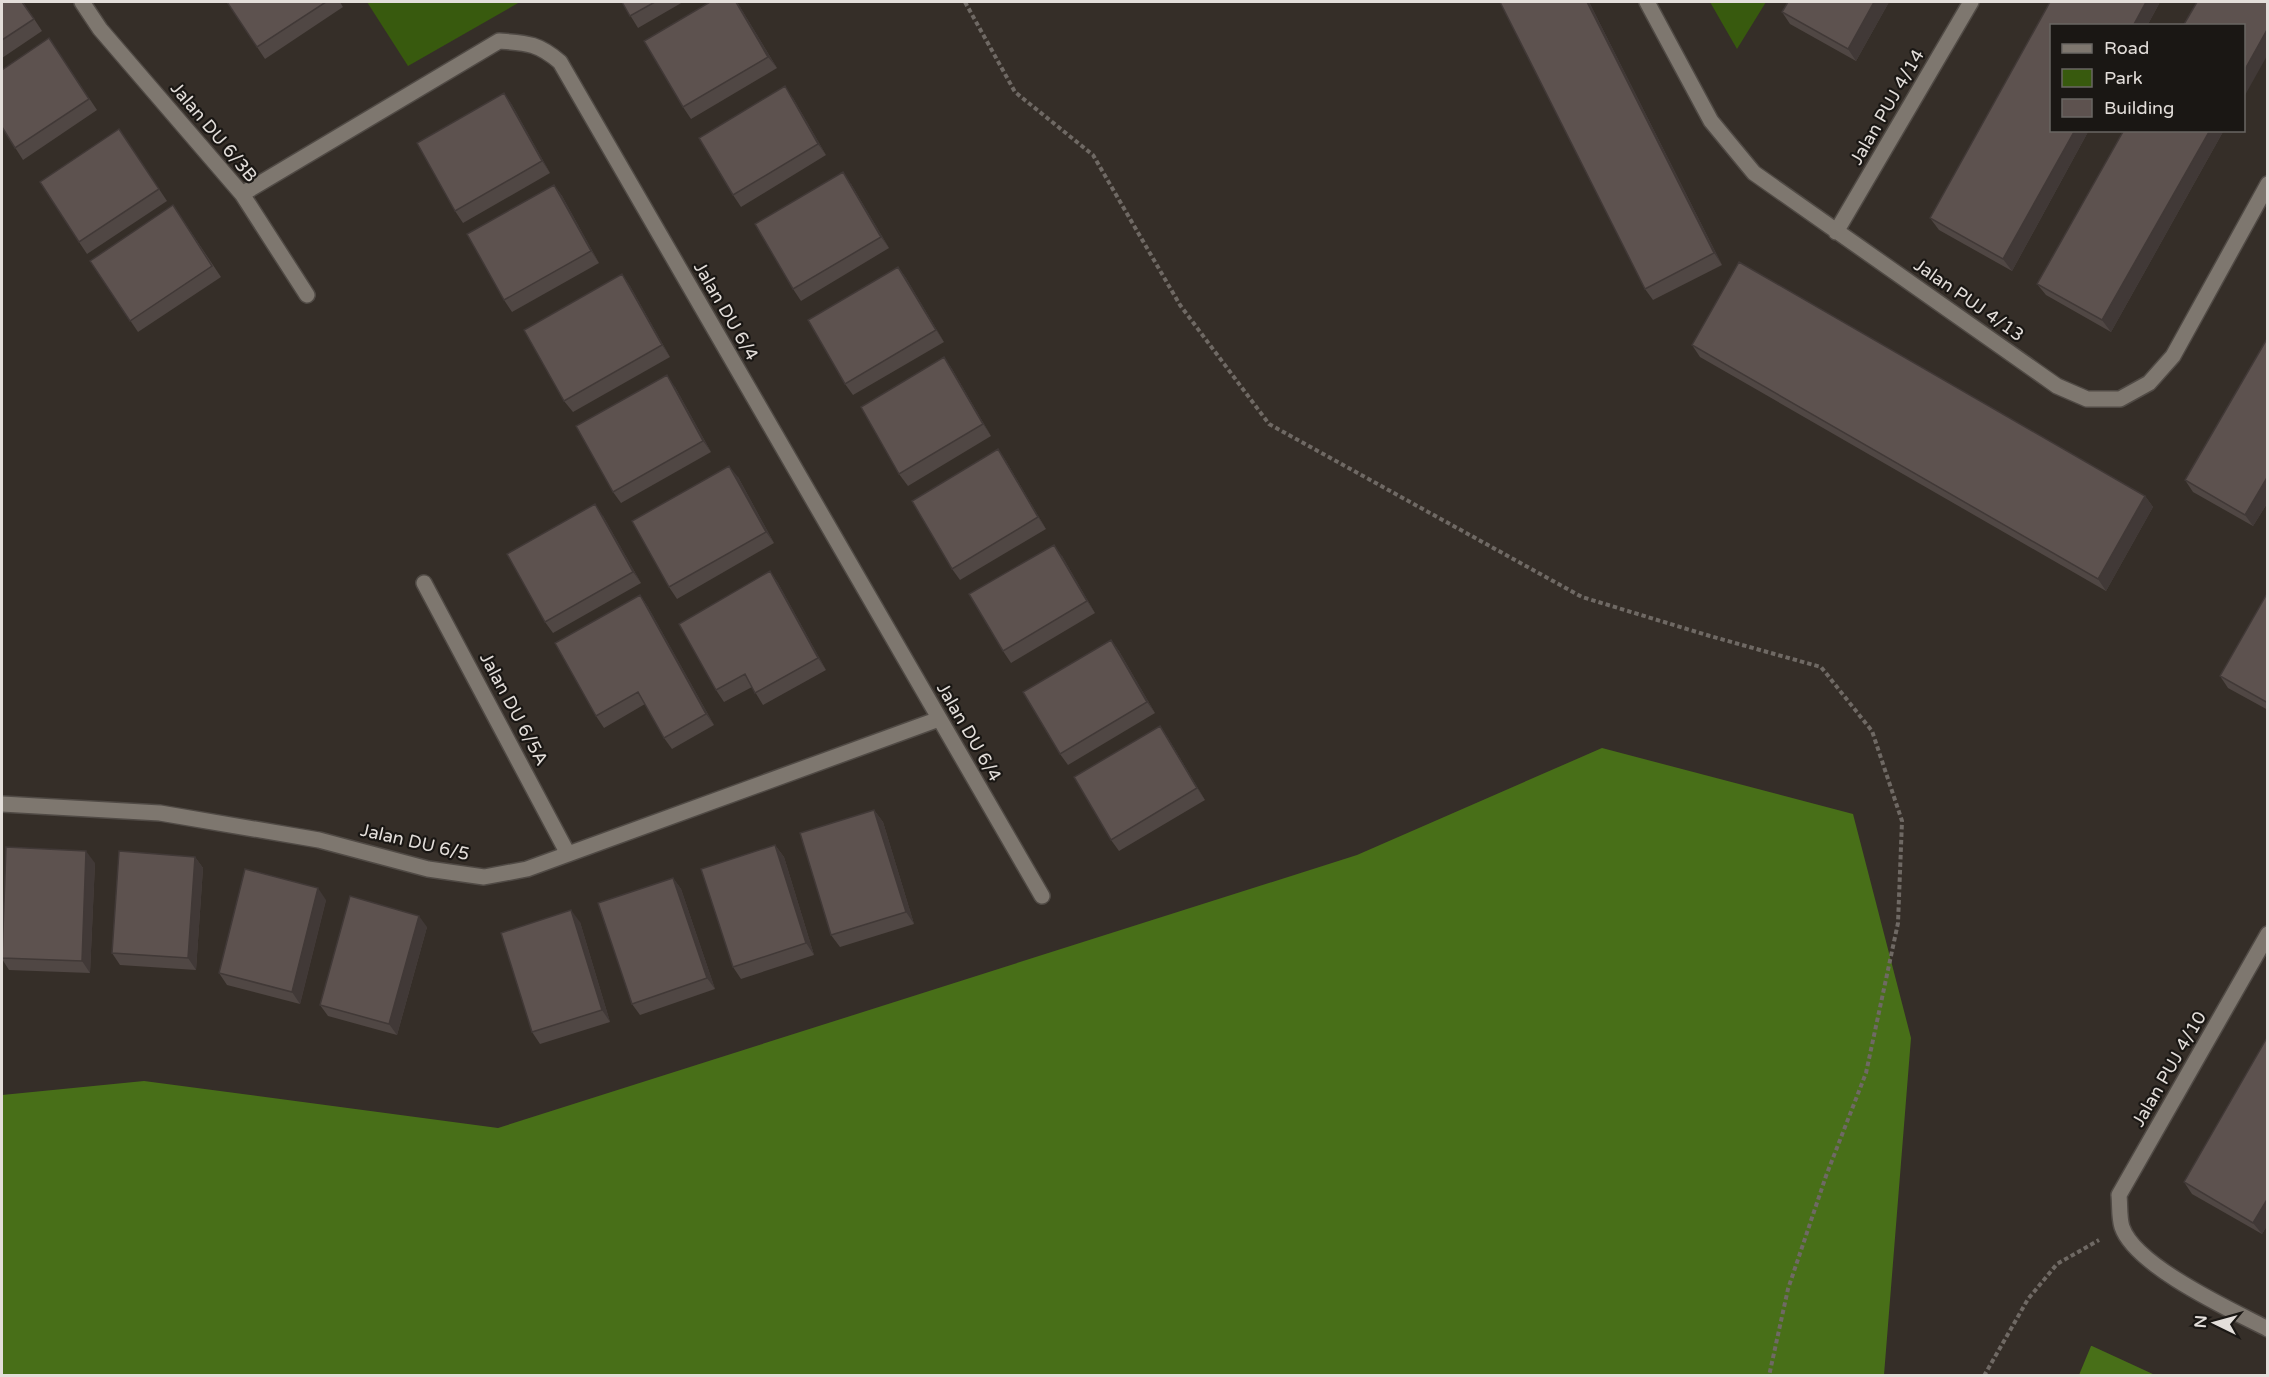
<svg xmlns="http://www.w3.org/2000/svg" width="2269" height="1377" font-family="'Varela Round',sans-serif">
<rect width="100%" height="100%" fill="#352e28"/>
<path fill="#385a0e" d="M 367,2 L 520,2 L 408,66 Z
M 1710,2 L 1766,2 L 1737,49 Z"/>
<path fill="#486f18" d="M 1602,748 L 1853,814 L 1911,1038 L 1884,1375 L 2,1375 L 2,1095 L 144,1081 L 498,1128 L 1357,855 Z
M 2091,1346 L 2092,1346 L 2155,1375 L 2079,1375 Z"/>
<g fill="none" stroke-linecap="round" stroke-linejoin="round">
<defs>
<path id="minor" d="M 82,2 L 100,29 L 242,194 L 307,295
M 1647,2 L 1711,121 L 1754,173 L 2057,386 L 2087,399 L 2120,399 L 2149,383 L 2173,356 L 2268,184
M 242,194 L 499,41 C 527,43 538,43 560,62 L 1042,896
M 1836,232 L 1971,2
M 424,583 L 568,854
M 2,804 L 160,813 L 319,840 L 428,869 L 484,877 L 527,869 L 939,719
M 2268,934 L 2119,1195 C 2120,1205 2119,1218 2122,1227 C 2135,1266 2231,1310 2268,1329"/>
</defs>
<use href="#minor" stroke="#504a45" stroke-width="18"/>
<path stroke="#6f6964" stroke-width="4" stroke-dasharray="4.5 3" stroke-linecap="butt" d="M 965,2 L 1015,92 L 1093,155 L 1180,305 L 1269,424 L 1582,597 L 1710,636 L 1821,667 L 1872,731 L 1902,821 L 1898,923 L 1866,1073 L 1826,1176 L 1788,1289 L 1769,1376
M 1984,1376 L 2028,1299 L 2057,1264 L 2099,1240"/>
<use href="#minor" stroke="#7e776f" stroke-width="15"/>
</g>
<path fill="#504744" d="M 2,2 L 23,2 L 42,31 L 2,58 Z
M 227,2 L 340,2 L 343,7 L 265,59 Z
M 622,2 L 683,2 L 638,28 Z
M 710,2 L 737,2 L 777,68 L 691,119 L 683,107 Z
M 1500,2 L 1589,2 L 1722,265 L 1653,300 L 1645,289 Z
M 1889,2 L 1856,61 L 1790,24 L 1782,12 Z
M 2050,2 L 2160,2 L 2147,26 L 2052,26 L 2052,130 L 2089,130 L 2012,271 L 1939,230 L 1930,218 Z
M 49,38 L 97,110 L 23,160 L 2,127 Z
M 504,93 L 512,105 L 550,173 L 463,223 L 455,211 Z
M 793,98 L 826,155 L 741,207 L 733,195 Z
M 119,129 L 167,201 L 87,254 L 79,242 Z
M 2124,130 L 2224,130 L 2111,332 L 2046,295 L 2037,284 Z
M 851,184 L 889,248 L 801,301 L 793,289 Z
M 554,185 L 562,196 L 599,263 L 512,312 L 504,300 Z
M 173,205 L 221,277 L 138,332 L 90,261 Z
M 898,267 L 906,278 L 944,342 L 853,395 L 845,384 Z
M 622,274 L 630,286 L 670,357 L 573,412 L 564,401 Z
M 2268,337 L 2268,502 L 2253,526 L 2193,492 L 2185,480 Z
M 1692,345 L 2145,496 L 2153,507 L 2106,591 L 1700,357 Z
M 944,357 L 952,369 L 991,436 L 908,486 L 899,474 Z
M 675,387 L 711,452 L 621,503 L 613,492 Z
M 998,449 L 1006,461 L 1046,529 L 960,580 L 952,569 Z
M 738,477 L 774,543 L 677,599 L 669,587 Z
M 603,516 L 641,583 L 553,633 L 545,622 Z
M 1062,556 L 1095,613 L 1011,663 L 1003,651 Z
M 770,571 L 778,583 L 826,670 L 763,705 L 752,687 L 724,702 L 716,690 Z
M 2268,592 L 2268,710 L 2228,688 L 2220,676 Z
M 640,595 L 648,607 L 714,725 L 672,749 L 664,738 L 645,704 L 604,728 L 596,716 Z
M 1111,640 L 1119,651 L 1155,713 L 1068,765 L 1060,754 Z
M 1160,726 L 1168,738 L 1205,800 L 1119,851 L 1111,840 Z
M 874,810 L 883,822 L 914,924 L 840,947 L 831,935 Z
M 775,845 L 784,857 L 814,955 L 741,979 L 733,967 Z
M 195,857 L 203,868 L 196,970 L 120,965 L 112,953 Z
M 95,863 L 90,973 L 9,970 L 2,959 L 2,948 Z
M 673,878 L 681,889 L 715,989 L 640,1015 L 632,1004 Z
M 326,900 L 300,1004 L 227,985 L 219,973 Z
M 580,922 L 610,1022 L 540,1044 L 532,1032 Z
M 427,927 L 397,1035 L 328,1016 L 320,1005 Z
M 2268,1036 L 2268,1224 L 2262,1234 L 2192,1194 L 2184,1182 Z"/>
<path fill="#413937" d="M 736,2 L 737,2 L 777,68 L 768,57 Z
M 1587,2 L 1589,2 L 1722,265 L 1714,253 Z
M 1874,2 L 1889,2 L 1856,61 L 1848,49 Z
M 2146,2 L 2160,2 L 2147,26 L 2133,26 Z
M 2268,28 L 2268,54 L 2244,97 L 2244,71 Z
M 785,86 L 793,98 L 826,155 L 818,144 Z
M 504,93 L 512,105 L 550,173 L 542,161 Z
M 2075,130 L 2089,130 L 2012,271 L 2003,259 Z
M 2210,130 L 2224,130 L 2111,332 L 2102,320 Z
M 843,172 L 851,184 L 889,248 L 881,237 Z
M 554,185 L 562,196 L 599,263 L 591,251 Z
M 898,267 L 906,278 L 944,342 L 936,330 Z
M 622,274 L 630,286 L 670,357 L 662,345 Z
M 944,357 L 952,369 L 991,436 L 983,424 Z
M 667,375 L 675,387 L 711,452 L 703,441 Z
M 998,449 L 1006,461 L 1046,529 L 1038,517 Z
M 729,466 L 738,477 L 774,543 L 766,532 Z
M 2268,476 L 2268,502 L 2253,526 L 2245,515 Z
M 2145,496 L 2153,507 L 2106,591 L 2098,579 Z
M 595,504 L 603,516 L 641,583 L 633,572 Z
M 1054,545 L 1062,556 L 1095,613 L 1087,601 Z
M 770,571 L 778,583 L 826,670 L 818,658 Z
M 640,595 L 648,607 L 714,725 L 706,714 Z
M 1111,640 L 1119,651 L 1155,713 L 1147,702 Z
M 1160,726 L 1168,738 L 1205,800 L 1197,788 Z
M 874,810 L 883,822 L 914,924 L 906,912 Z
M 775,845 L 784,857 L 814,955 L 806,943 Z
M 86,851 L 95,863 L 90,973 L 82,961 Z
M 195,857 L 203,868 L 196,970 L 188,958 Z
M 673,878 L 681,889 L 715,989 L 707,978 Z
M 318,888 L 326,900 L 300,1004 L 292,992 Z
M 571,910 L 580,922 L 610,1022 L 602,1010 Z
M 419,916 L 427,927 L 397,1035 L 389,1024 Z
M 2268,1198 L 2268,1224 L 2262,1234 L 2253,1223 Z"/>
<path fill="#5d524f" stroke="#413937" stroke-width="1.5" d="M 2,2 L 22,2 L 34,19 L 2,40 Z
M 227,2 L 326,2 L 257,47 Z
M 622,2 L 655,2 L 630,16 Z
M 710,2 L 736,2 L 768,57 L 683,107 L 644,41 Z
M 1500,2 L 1587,2 L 1714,253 L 1645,289 Z
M 1788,2 L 1874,2 L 1848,49 L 1782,12 Z
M 2050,2 L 2146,2 L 2133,26 L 2052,26 L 2052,130 L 2075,130 L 2003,259 L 1930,218 Z
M 2197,2 L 2268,2 L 2268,28 L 2244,71 L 2244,26 L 2183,26 Z
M 49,38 L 89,99 L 15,148 L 2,127 L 2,70 Z
M 785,86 L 818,144 L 733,195 L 699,138 Z
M 504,93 L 542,161 L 455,211 L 417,143 Z
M 119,129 L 159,189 L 79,242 L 40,182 Z
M 2124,130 L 2210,130 L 2102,320 L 2037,284 Z
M 843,172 L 881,237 L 793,289 L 755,224 Z
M 554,185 L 591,251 L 504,300 L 467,234 Z
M 173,205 L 212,266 L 130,321 L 90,261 Z
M 1739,262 L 2145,496 L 2098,579 L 1692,345 Z
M 898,267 L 936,330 L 845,384 L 808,320 Z
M 622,274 L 662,345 L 564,401 L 524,330 Z
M 2268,337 L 2268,476 L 2245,515 L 2185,480 Z
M 944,357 L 983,424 L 899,474 L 861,407 Z
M 667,375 L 703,441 L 613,492 L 576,426 Z
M 998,449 L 1038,517 L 952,569 L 912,501 Z
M 729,466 L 766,532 L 669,587 L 632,521 Z
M 595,504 L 633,572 L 545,622 L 507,554 Z
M 1054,545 L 1087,601 L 1003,651 L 969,594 Z
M 770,571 L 818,658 L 755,693 L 745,674 L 716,690 L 679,624 Z
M 2268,592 L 2268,703 L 2220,676 Z
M 640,595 L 706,714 L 664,738 L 638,692 L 596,716 L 555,643 Z
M 1111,640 L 1147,702 L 1060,754 L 1023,692 Z
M 1160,726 L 1197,788 L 1111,840 L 1074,777 Z
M 874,810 L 906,912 L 831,935 L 800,833 Z
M 775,845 L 806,943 L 733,967 L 701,869 Z
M 6,847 L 86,851 L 82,961 L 2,958 Z
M 119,851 L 195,857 L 188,958 L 112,953 Z
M 245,869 L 318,888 L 292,992 L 219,973 Z
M 673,878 L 707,978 L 632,1004 L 598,903 Z
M 350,896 L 419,916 L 389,1024 L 320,1005 Z
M 571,910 L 602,1010 L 532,1032 L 501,933 Z
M 2268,1036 L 2268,1198 L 2253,1223 L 2184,1182 Z"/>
<g text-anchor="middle" stroke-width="4.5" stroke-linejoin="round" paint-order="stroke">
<g font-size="18" fill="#e3deda" stroke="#1a1714">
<text transform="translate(1887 107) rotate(-60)" y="6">Jalan PUJ 4/14</text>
<text transform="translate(214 132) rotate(50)" y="6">Jalan DU 6/3B</text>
<text transform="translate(1969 300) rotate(35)" y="6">Jalan PUJ 4/13</text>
<text transform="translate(726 311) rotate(60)" y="6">Jalan DU 6/4</text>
<text transform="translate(514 709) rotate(62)" y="6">Jalan DU 6/5A</text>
<text transform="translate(969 732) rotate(60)" y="6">Jalan DU 6/4</text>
<text transform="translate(415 842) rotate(13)" y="6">Jalan DU 6/5</text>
<text transform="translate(2169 1069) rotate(-60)" y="6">Jalan PUJ 4/10</text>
</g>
</g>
<rect width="2269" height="1377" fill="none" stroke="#e3deda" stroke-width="6"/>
<rect x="2050" y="24" width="195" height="108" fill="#1a1714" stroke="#6a6763" stroke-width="1.5"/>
<rect x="2062" y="44" width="30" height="9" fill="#7e776f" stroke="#6a6763" stroke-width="1.5"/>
<text x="2104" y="54" font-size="18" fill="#e3deda">Road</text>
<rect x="2062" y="69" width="30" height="18" fill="#385a0e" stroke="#6a6763" stroke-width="1.5"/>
<text x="2104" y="84" font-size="18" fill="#e3deda">Park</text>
<rect x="2062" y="99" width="30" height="18" fill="#5d524f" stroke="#6a6763" stroke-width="1.5"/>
<text x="2104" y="114" font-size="18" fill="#e3deda">Building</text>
<g transform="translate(2215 1323) rotate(275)" stroke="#1a1714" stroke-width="4.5" paint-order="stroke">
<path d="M0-4.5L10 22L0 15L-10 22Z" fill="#e3deda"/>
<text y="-9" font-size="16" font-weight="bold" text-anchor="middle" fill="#e3deda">N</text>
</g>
</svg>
